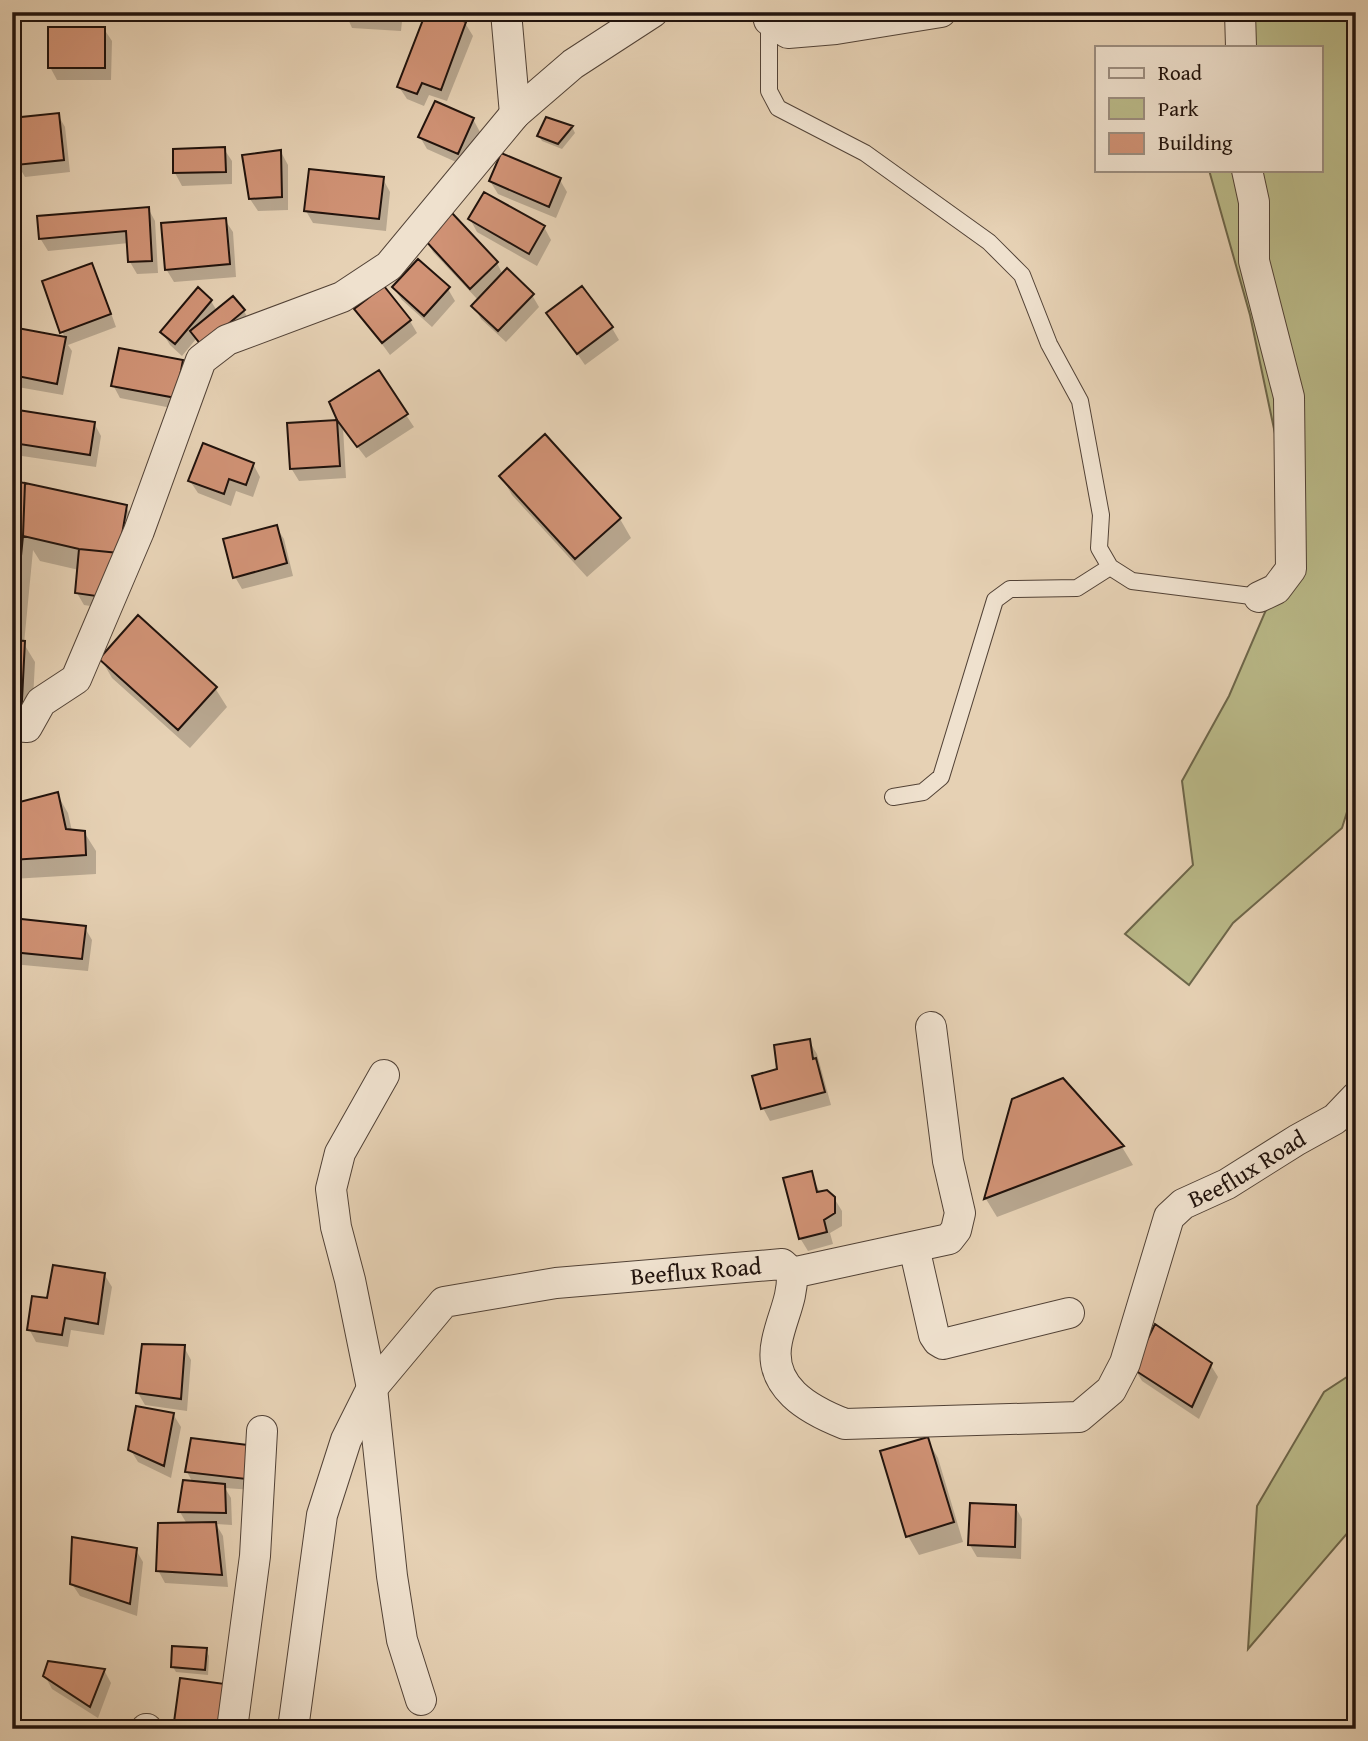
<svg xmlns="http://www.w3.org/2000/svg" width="1368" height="1741" font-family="'Gentium Book Plus',serif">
<rect width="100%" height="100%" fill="#e6d1b4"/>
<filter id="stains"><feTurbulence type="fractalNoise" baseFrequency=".00286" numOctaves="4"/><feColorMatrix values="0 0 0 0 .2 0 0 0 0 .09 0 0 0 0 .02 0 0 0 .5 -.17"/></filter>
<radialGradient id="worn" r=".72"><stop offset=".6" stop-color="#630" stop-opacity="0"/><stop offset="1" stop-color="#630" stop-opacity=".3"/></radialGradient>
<path fill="#baba89" stroke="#6d664a" stroke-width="2" d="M 1254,12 L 1344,12 L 1356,19 L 1356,783 L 1342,828 L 1233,923 L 1189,985 L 1125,934 L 1193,865 L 1182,781 L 1229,696 L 1297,538 L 1250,315 L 1209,170 L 1321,170 L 1321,47 L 1225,47 L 1236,21 Z
M 1356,1371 L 1356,1523 L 1248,1649 L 1257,1506 L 1324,1392 Z"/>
<path fill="#0003" d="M 345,12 L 403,12 L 401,31 L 352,28 Z
M 465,23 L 473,36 L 447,101 L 429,95 L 424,106 L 407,99 L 399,87 Z
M 104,29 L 112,41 L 111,80 L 57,80 L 50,67 Z
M 58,115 L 65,127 L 70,172 L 25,177 L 18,165 Z
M 473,119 L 480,132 L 465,166 L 427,149 L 420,137 Z
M 572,127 L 575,133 L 562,149 L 542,141 L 539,136 Z
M 224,149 L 232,161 L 232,184 L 182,186 L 175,173 L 175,151 Z
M 281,152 L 288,165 L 288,210 L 258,211 L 250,199 Z
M 383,179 L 390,192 L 386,231 L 313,223 L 306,211 Z
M 560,180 L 567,192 L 556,218 L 498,194 L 490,181 Z
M 148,208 L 155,221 L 158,273 L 137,274 L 130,262 L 129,243 L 48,251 L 40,238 Z
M 452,216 L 497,263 L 503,275 L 532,295 L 539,307 L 506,342 L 481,319 L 474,306 L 479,301 L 433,252 L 426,240 Z
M 470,219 L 544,227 L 551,240 L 537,266 L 477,232 Z
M 225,220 L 233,232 L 236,277 L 174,282 L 166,269 Z
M 91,265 L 98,277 L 116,327 L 68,345 L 72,351 L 63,395 L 12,386 L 12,329 L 66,339 L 62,332 Z
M 394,288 L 448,289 L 455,301 L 432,327 L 402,300 Z
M 211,301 L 217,311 L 244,311 L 251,324 L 199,344 L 196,339 L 182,356 L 170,345 L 162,332 Z
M 357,310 L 410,321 L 417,333 L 390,355 Z
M 549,313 L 612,328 L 619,340 L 585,365 Z
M 182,362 L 189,374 L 182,410 L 120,398 L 113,385 Z
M 406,415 L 414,427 L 366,458 L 343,428 L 346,478 L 299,481 L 291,468 L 289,424 Z
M 94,423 L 101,436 L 96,467 L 22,456 L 15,443 Z
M 545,436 L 620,519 L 631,538 L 587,577 L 512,495 L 501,476 Z
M 253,464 L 260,477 L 253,497 L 236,491 L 231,506 L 198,493 L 190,481 Z
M 12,483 L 126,507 L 141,532 L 110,609 L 84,605 L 77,593 L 79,570 L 40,561 L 33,550 L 24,644 L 35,662 L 31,737 L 12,734 Z
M 276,527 L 284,539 L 293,576 L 242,589 L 235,577 Z
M 101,659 L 215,688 L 227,707 L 190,748 L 112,678 Z
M 57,794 L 68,813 L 72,831 L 84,832 L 96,851 L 96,874 L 12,879 L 12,806 Z
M 12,920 L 85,928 L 92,940 L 88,971 L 12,964 Z
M 809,1041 L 817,1054 L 831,1105 L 770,1121 L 763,1108 L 779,1070 Z
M 1062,1080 L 1122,1147 L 1133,1165 L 997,1217 L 986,1199 L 1014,1100 Z
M 811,1173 L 820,1193 L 834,1198 L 842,1211 L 842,1226 L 830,1233 L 833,1244 L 808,1251 L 800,1238 Z
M 104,1274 L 112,1287 L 104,1335 L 71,1330 L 68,1347 L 36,1342 L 29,1329 L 49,1300 Z
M 184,1347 L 191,1360 L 187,1411 L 145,1405 L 138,1393 Z
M 1210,1364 L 1218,1377 L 1199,1419 L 1142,1381 L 1135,1369 Z
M 173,1414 L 181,1427 L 171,1478 L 138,1462 L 130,1449 Z
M 927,1439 L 938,1458 L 963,1542 L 919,1555 L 908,1536 Z
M 255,1448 L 253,1490 L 225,1488 L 231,1498 L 232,1525 L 216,1524 L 223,1536 L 228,1587 L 165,1583 L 158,1570 L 187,1524 L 180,1512 L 193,1483 L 187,1472 Z
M 1015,1506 L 1022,1519 L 1021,1559 L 977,1557 L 970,1545 Z
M 136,1550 L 143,1562 L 137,1616 L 80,1596 L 72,1584 Z
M 206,1650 L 209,1656 L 208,1675 L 176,1672 L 173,1667 Z
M 104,1670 L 111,1683 L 98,1718 L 52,1689 L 45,1676 Z
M 231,1698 L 227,1729 L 180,1729 L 176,1721 Z"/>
<path fill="#d09275" stroke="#20120c" stroke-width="2" d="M 343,12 L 395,12 L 395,19 L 343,16 Z
M 426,12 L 441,12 L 466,22 L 441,90 L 422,83 L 417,94 L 397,87 Z
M 48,27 L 105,27 L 105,68 L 48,68 Z
M 435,101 L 474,118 L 458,154 L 418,137 Z
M 59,113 L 64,160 L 16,165 L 12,118 Z
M 546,117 L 573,126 L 558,144 L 537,136 Z
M 225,147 L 226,172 L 173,173 L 173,149 Z
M 281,150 L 282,197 L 249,199 L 242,155 Z
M 501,153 L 561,178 L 549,207 L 489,181 Z
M 309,169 L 384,177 L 379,219 L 304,211 Z
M 484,192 L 545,226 L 529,254 L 468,219 Z
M 149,207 L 152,261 L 128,262 L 126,231 L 39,239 L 37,216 Z
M 452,213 L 498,262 L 470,289 L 424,239 Z
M 226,218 L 230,264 L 165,270 L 161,223 Z
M 418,259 L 450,287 L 424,316 L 392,287 Z
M 92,263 L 111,314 L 60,333 L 42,281 Z
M 507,268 L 534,294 L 498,331 L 471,306 Z
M 384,286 L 411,320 L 382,343 L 354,309 Z
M 582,286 L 613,327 L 577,354 L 546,313 Z
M 198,287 L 212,300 L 175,344 L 160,332 Z
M 233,296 L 245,310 L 202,346 L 190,331 Z
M 12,327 L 66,337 L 57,384 L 12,375 Z
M 119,348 L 183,360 L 176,398 L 111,386 Z
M 379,370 L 408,414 L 357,447 L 337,420 L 329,402 Z
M 18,410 L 95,422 L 90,455 L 13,443 Z
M 337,420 L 340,466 L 290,469 L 287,423 Z
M 545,434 L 621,518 L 575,559 L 499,476 Z
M 203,443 L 254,463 L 246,485 L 229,479 L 224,494 L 188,481 Z
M 12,481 L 25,483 L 23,536 L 13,636 Z
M 25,483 L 127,505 L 119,553 L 79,549 L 23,536 Z
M 277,525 L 287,563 L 233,578 L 223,539 Z
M 79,549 L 119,553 L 103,597 L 75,593 Z
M 138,615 L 217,687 L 178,730 L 99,659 Z
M 12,640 L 25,641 L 21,719 L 12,717 Z
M 58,792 L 66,829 L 85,831 L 86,855 L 12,860 L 12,804 Z
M 12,918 L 86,926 L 82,959 L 12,952 Z
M 810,1039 L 813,1059 L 816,1058 L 825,1092 L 761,1109 L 752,1076 L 777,1069 L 774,1045 Z
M 1063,1078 L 1124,1146 L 984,1199 L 1012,1099 Z
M 812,1171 L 817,1192 L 827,1190 L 835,1197 L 835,1213 L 824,1220 L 827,1232 L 799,1239 L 783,1178 Z
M 53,1265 L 105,1273 L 98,1324 L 65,1318 L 62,1335 L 27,1330 L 32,1296 L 47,1298 Z
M 1155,1324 L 1212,1363 L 1192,1407 L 1133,1369 Z
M 142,1344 L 185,1345 L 181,1399 L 136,1393 Z
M 136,1406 L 174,1413 L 164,1466 L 128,1450 Z
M 928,1437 L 954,1522 L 906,1537 L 880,1451 Z
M 191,1438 L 256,1446 L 246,1479 L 185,1472 Z
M 183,1480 L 225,1484 L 226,1513 L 178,1512 Z
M 970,1503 L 1016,1505 L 1015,1547 L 968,1545 Z
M 216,1522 L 222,1575 L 156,1571 L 158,1523 Z
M 72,1537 L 137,1548 L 130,1604 L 70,1584 Z
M 172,1646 L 207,1648 L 205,1670 L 171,1667 Z
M 48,1661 L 105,1669 L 90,1707 L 43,1676 Z
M 180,1678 L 225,1684 L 219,1727 L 174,1722 Z"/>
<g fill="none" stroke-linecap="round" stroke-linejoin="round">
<defs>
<path id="service" d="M 769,20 L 769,91 L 778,108 L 865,153 L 989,242 L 1022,275 L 1049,344 L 1080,401 L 1101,515 L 1099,548 L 1110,567 L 1132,581 L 1259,597
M 893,797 L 923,792 L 941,777 L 995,600 L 1010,589 L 1077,588 L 1110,567"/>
<g id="minor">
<path d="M 506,12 L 515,114"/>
<path d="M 767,12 L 769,20 L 788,33 L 836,29 L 941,12"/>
<path d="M 1240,12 L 1241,47"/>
<path d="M 1247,170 L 1254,202 L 1254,261 L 1289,397 L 1291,569 L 1276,589 L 1259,597"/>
<path d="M 12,726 L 27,727 L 41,702 L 76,679 L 139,531 L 201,360 L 227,340 L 342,297 L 389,266 L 515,114 L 573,64 L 653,12"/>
<path d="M 384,1075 L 340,1153 L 331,1189 L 336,1227 L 350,1280 L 372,1388 L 392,1576 L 402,1640 L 421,1700"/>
<path d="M 914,1247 L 934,1335 L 938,1341 L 943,1344 L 1069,1313"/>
<path d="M 792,1273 L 949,1239 L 956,1230 L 960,1213 L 948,1161 L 931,1027"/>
<path d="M 146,1729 L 147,1729"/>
<path d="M 232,1729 L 255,1556 L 262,1431"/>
<path id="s1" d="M 293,1729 L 322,1515 L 346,1440 L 372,1388 L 444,1302 L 556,1283 L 782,1264 L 792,1273 C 793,1299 782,1316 777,1341 C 767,1387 809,1410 845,1424 L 1079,1417 L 1111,1390 L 1125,1363 L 1169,1217 L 1183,1204 L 1227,1184 L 1297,1140 L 1335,1119 L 1356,1097"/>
</g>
</defs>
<use href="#service" stroke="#524236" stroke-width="18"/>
<use href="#minor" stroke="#524236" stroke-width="32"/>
<use href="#service" stroke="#efe1ce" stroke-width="16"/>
<use href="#minor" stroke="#efe1ce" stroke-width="30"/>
</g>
<g text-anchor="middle" stroke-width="6" stroke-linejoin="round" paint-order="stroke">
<g font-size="24" fill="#20120c" stroke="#efe1ce">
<text dy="8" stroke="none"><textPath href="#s1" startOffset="1558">Beeflux Road</textPath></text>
<text dy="8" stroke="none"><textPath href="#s1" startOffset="719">Beeflux Road</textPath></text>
</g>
</g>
<rect width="1368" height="1741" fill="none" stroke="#e6d1b4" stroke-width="42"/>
<rect x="14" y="14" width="1340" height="1713" fill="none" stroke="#20120c" stroke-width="3.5"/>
<rect x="21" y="21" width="1326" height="1699" fill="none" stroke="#20120c" stroke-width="2"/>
<rect x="1095" y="46" width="228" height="126" fill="#efe1ce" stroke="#9c8e80" stroke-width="2"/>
<rect x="1109" y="68" width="35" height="10" fill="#efe1ce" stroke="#9c8e80" stroke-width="2"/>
<text x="1158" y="80" font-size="21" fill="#20120c">Road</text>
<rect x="1109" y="98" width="35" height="21" fill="#baba89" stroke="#9c8e80" stroke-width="2"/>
<text x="1158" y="116" font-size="21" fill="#20120c">Park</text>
<rect x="1109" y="133" width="35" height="21" fill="#d09275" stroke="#9c8e80" stroke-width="2"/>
<text x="1158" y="150" font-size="21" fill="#20120c">Building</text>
<rect width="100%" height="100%" filter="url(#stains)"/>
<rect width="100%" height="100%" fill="url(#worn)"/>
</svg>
